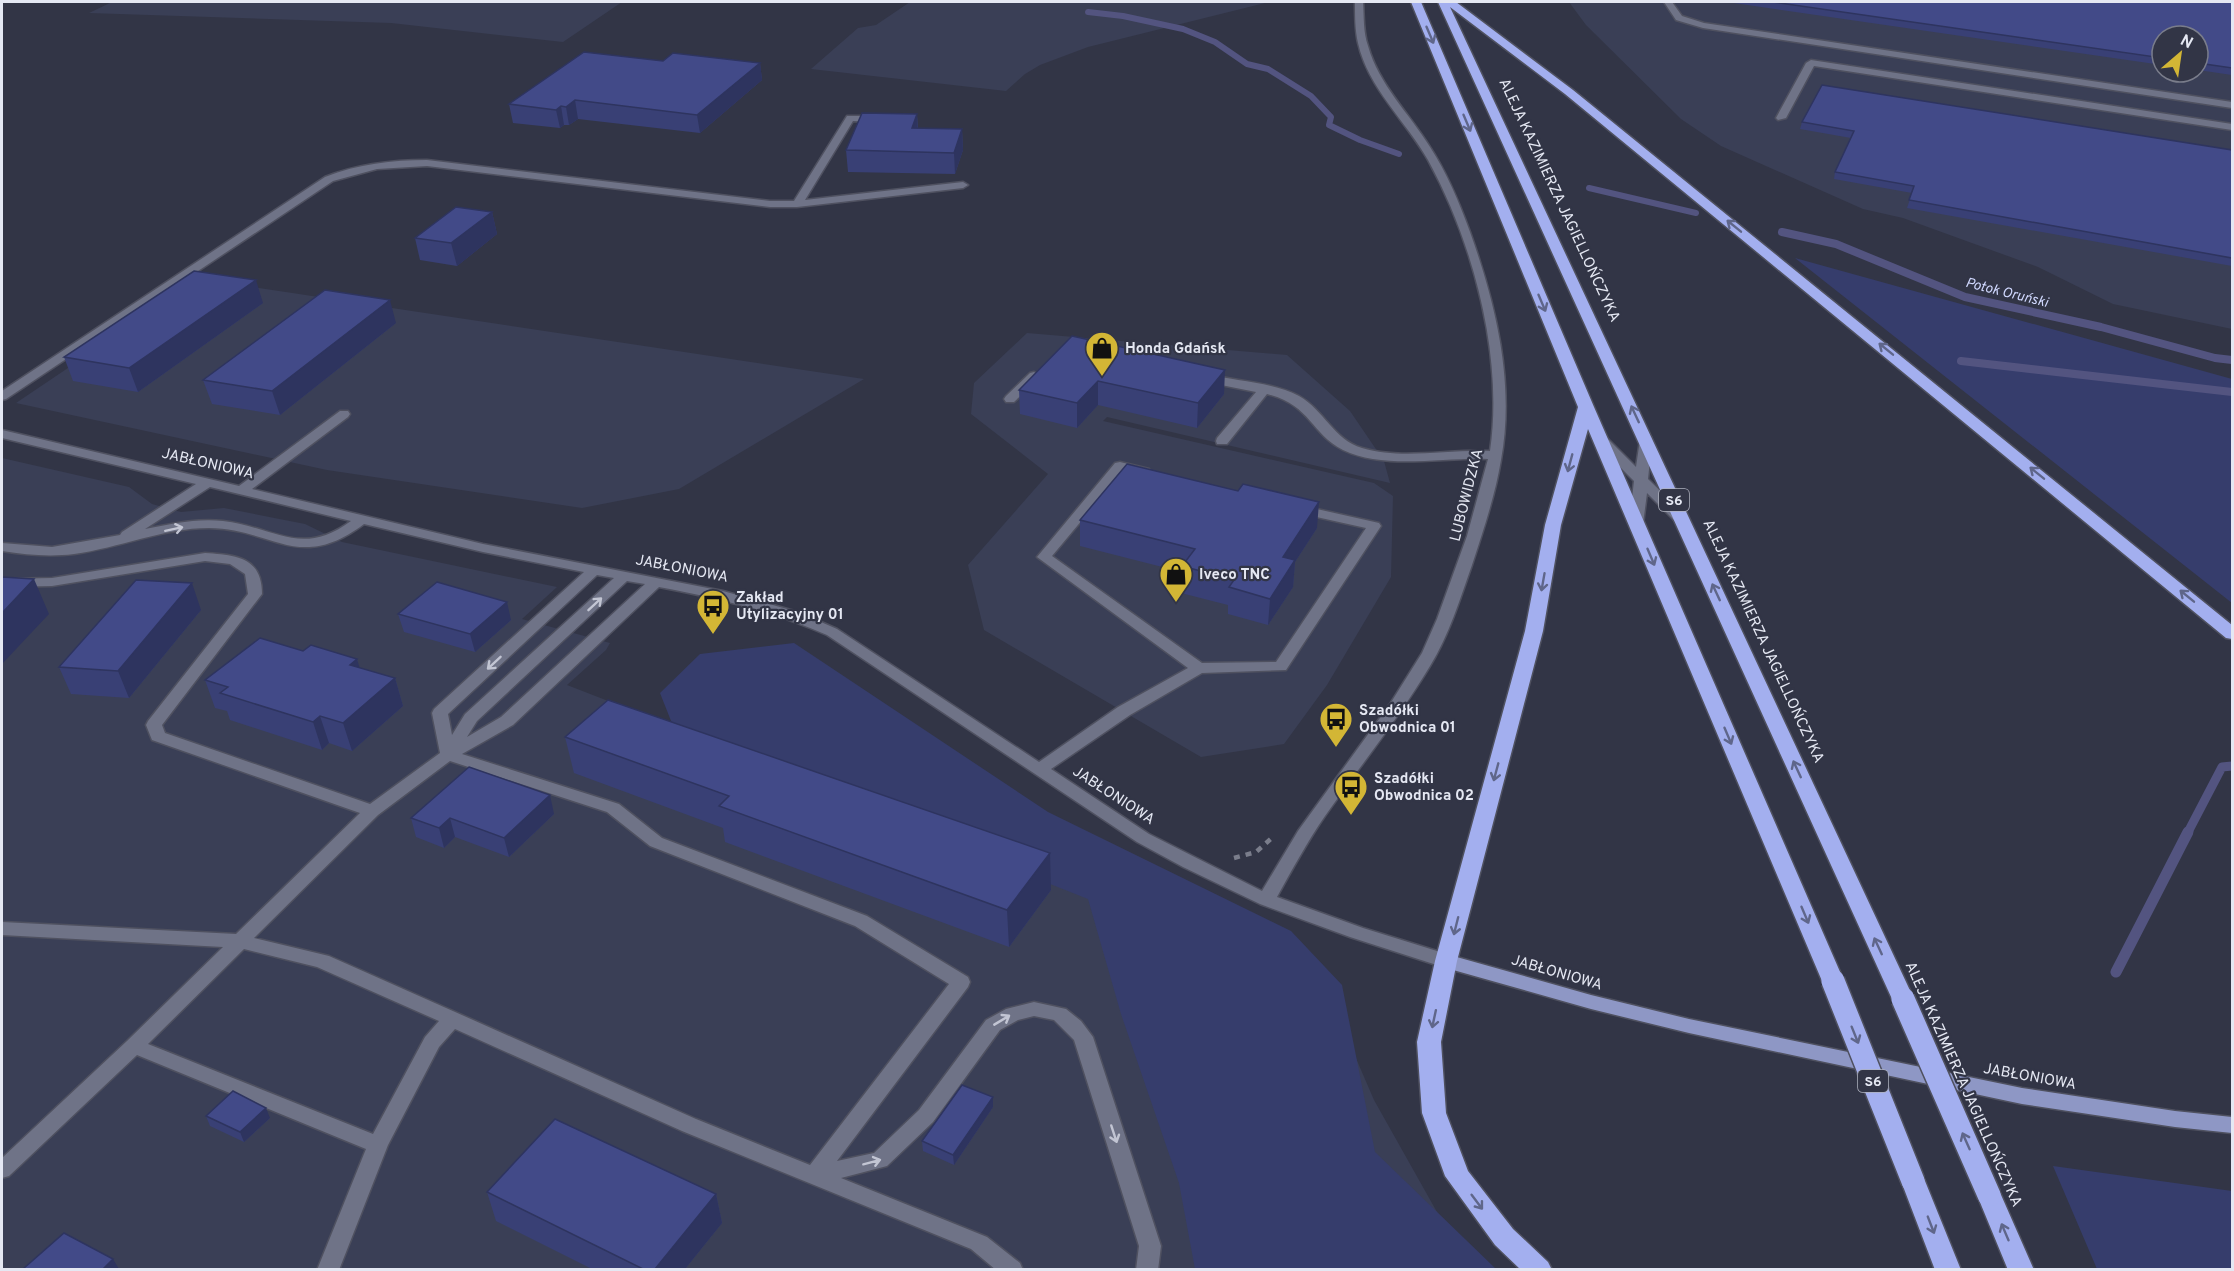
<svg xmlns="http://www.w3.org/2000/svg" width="2234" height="1271" font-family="Overpass,sans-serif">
<rect width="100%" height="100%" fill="#323546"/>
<path fill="#3a3f56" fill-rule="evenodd" d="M 112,2 L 622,2 L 563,42 L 391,23 L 89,13 Z
M 910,2 L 1269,2 L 1088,47 L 1040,65 L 1025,74 L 1006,91 L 811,69 L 858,28 L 876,25 Z
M 1569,2 L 2232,2 L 2232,329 L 2113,304 L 2038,267 L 1903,218 L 1863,209 L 1721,146 L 1681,119 L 1586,25 ZM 2162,36 L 2198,36 L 2198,72 L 2162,72 Z
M 200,279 L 864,379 L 679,489 L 582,508 L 327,470 L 16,403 Z
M 1027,333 L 1287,355 L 1350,411 L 1384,461 L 1390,483 L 1107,417 L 1103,421 L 1374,483 L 1393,496 L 1391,577 L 1327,685 L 1284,744 L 1201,757 L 984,630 L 968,565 L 1048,474 L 971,414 L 974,383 Z
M 2,458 L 129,487 L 152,504 L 181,512 L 224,508 L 305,524 L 342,542 L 557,587 L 522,619 L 610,643 L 606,650 L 567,685 L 1077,883 L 1314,961 L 1374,1100 L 1469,1269 L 2,1270 Z"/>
<path fill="#363d6c" d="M 1795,258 L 2232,379 L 2232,603 Z
M 794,643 L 1048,812 L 1291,931 L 1342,985 L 1375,1152 L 1496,1269 L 1195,1269 L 1179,1183 L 1121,1014 L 1088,899 L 677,736 L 660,693 L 700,654 Z
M 2053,1166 L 2232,1191 L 2232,1269 L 2097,1269 Z"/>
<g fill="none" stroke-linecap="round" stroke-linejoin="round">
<path stroke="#535480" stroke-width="6" d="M 1088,12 L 1123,16 L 1183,29 L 1215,42 L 1247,64 L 1268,69 L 1311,96 L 1331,117 L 1329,125 L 1360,140 L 1399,154
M 1589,188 L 1696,213"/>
<path stroke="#535480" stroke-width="8" d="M 1782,232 L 1836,244 L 1965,297 L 2101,327 L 2215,358 L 2232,360
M 1961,361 L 2232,392"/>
<path stroke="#535480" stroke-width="9" d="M 2187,834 L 2222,767 L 2232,766"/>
<path stroke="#535480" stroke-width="11" d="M 2116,972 L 2188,832"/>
<defs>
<path id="minor" d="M 1355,2 L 1363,2 C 1364,17 1363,32 1368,46 C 1379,85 1409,113 1430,147 C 1447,173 1459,202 1470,232 C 1496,305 1515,383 1501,460 C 1495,496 1483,531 1472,565 C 1460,599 1449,635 1430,666 C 1399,718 1360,766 1325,816 C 1307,842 1292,870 1277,897 L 1363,928 L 1453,956 L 1455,961 L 1453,966 L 1446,968 L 1350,937 L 1260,904 L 1183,867 L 1137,842 L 827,635 C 772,611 717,598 659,587 L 513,725 L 462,754 L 619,804 L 662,838 L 867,916 L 968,977 L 970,982 L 968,987 L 837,1161 L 874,1153 L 919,1110 L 986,1020 L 1006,1009 L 1034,1002 L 1066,1009 L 1081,1021 L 1093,1037 L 1161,1246 L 1158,1270 L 1136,1270 L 1139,1246 L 1074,1040 L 1054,1020 L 1034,1016 L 1018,1020 L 1000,1030 L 933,1122 L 887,1166 L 841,1178 L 987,1237 L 1020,1263 L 1023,1270 L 996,1270 L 971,1249 L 682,1131 L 455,1029 L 439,1047 L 388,1145 L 339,1270 L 317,1270 L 366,1149 L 137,1055 L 9,1176 L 2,1178 L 2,1158 L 127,1041 L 223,947 L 2,935 L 2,922 L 236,934 L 360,813 L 152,740 L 146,725 L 148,721 L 248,594 L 245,574 L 230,564 L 205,561 L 52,586 L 2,587 L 2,579 L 52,578 L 205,553 C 236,555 262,557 262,594 L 162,725 L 165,733 L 370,804 L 440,753 L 432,713 L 434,709 L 584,572 L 483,552 L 364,524 C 299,573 274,529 209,528 C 163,528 119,548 74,554 C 50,557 27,555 2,551 L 2,543 L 52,547 L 120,535 L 122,532 L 196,484 L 2,438 L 2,430 L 239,486 L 340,411 L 348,411 L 350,414 L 348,417 L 252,489 L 483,544 L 723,591 L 798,612 L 837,629 L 1039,762 L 1118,707 L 1188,668 L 1037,557 L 1115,463 L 1120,462 L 1149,469 L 1151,472 L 1144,476 L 1123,471 L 1052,556 L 1202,663 L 1276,662 L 1366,528 L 1294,512 L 1292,509 L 1294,506 L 1299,505 L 1379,523 L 1381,526 L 1286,670 L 1202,673 L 1130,715 L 1051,769 L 1149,834 L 1262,891 L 1298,831 L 1390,704 L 1422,653 L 1437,619 L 1467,536 L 1488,459 C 1444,457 1383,470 1343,450 C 1310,433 1311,405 1267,394 L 1227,444 L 1217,444 L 1216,441 L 1217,438 L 1256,392 L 1206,382 L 1200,378 L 1206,374 C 1235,381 1273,382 1299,396 C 1324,410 1334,440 1362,448 C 1402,460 1448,449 1490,451 C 1504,357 1473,242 1428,160 C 1406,121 1368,88 1358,43 C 1355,30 1355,16 1355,2 ZM 210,487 L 351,521 C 301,558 275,527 223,521 C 197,518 171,524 145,529 ZM 597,575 L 614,578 L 465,714 L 452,735 L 448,714 ZM 627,581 L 645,584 L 501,717 L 467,737 L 477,721 ZM 450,761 L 607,812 L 650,846 L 855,926 L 949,984 L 810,1165 L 696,1119 L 329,956 L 254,938 L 378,815 ZM 244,949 L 317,967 L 439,1021 L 425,1037 L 373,1134 L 148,1044 Z
M 1664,2 L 1672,2 L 1682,16 L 1704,23 L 2232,102 L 2232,108 L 1703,28 L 1676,20 Z
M 1811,60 L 2232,124 L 2232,130 L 1814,66 L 1786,118 L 1778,120 L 1776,118 L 1806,63 Z
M 847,116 L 881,116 L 886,119 L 881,122 L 853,121 L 805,200 L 963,182 L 968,185 L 963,188 L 797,207 L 770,207 L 427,166 L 377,169 L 333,181 L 6,399 L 2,400 L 2,391 L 325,177 C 358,164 392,160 427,160 L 770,201 L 794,201 Z
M 1034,372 L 1040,376 L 1038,379 L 1014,402 L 1006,402 L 1004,399 L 1006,396 L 1030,373 Z
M 1601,436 L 1606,437 L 1636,467 L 1640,440 L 1641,437 L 1651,437 L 1652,440 L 1648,479 L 1687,517 L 1689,520 L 1687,523 L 1677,523 L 1647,493 L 1643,524 L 1641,527 L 1631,527 L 1629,524 L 1634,481 L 1596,443 L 1595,440 Z"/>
<path id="major" d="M 1446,954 L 1591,995 L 1689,1019 L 2022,1088 L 2175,1111 L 2232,1117 L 2232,1133 L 2175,1127 L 2022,1104 L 1689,1033 L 1591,1009 L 1439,966 L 1437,961 L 1439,956 Z"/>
<path id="highway" d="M 1411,2 L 1421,2 L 1594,407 L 1844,981 L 1841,987 L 1833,989 L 1825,987 L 1822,981 L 1588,429 L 1561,525 L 1543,631 L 1457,961 L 1441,1042 L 1446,1113 L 1468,1171 L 1513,1229 L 1548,1262 L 1552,1270 L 1521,1270 L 1495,1245 L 1445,1176 L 1422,1113 L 1417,1042 L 1435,961 L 1525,631 L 1545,525 L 1578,407 Z
M 1438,2 L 1456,2 L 1573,90 L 2232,625 L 2232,639 L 2226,638 L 1565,94 L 1450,7 L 1914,999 L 1911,1005 L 1903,1007 L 1895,1005 L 1892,999 Z
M 1913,1171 L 1922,1174 L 1925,1181 L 1961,1270 L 1935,1270 L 1901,1181 L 1904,1174 Z
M 1989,1185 L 1998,1188 L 2034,1270 L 2008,1270 L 1977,1195 L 1980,1188 Z"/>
</defs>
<use href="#minor" stroke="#4f5160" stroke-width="3"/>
<use href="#major" stroke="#4f5160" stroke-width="3"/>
<use href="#highway" stroke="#4f5160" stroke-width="3"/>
<path stroke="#7a7d8b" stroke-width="4.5" stroke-dasharray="6 6" stroke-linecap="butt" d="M 1234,858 L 1256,852 L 1273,837"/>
<use href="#minor" fill="#6f7387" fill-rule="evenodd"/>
<use href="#major" fill="#8e97c5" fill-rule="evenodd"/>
<use href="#highway" fill="#a3afef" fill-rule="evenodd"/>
<defs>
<path id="highway-bridge" d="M 1833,981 L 1913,1181
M 1903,999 L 1989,1195"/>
</defs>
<use href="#highway-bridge" stroke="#4f5160" stroke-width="26" stroke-linecap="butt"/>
<use href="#highway-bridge" stroke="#a3afef" stroke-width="23"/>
</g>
<path fill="#394075" d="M 1727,2 L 2232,2 L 2232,75 L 2198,70 L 2198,36 L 2162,36 L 2162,65 Z
M 663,61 L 760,63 L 762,80 L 700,133 L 578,119 L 569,125 L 564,125 L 560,128 L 513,123 L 509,104 Z
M 917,114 L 918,128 L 962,129 L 963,150 L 955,174 L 848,172 L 846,150 Z
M 1802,122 L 2232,150 L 2232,266 L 1907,208 L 1912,193 L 1834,179 L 1835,172 L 1851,138 L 1800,129 Z
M 492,212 L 497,234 L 457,266 L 420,260 L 415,238 Z
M 263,303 L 138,392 L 73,381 L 64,357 Z
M 396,323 L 280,415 L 212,404 L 203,380 Z
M 1072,336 L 1224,394 L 1197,428 L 1098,405 L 1077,428 L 1020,414 L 1019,390 Z
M 1080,520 L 1317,528 L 1295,562 L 1293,587 L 1268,625 L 1228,614 L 1228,605 L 1181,593 L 1182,572 L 1080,546 Z
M 201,610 L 129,698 L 71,694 L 59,667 Z
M 398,614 L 511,620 L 475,652 L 404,632 Z
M 303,651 L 357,659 L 359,668 L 395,678 L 403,706 L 352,751 L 329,743 L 322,750 L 230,720 L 227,711 L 215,708 L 205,680 Z
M 565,737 L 1051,890 L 1009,947 L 725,842 L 723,828 L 574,773 Z
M 554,814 L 509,857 L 455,837 L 444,848 L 416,837 L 411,818 Z
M 993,1097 L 993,1107 L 954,1165 L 923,1151 L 922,1141 Z
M 206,1116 L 270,1118 L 244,1142 L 210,1126 Z
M 487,1192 L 716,1194 L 722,1223 L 685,1269 L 592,1269 L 496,1221 Z"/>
<path fill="#2e345f" d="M 760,63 L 762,80 L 700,133 L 697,115 Z
M 575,100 L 578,119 L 569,125 L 566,107 Z
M 561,106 L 564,125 L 560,128 L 556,110 Z
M 917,114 L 918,135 L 912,128 Z
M 962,129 L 963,150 L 955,174 L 954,153 Z
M 492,212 L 497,234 L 457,266 L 451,243 Z
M 256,280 L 263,303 L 138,392 L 129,368 Z
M 390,300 L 396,323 L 280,415 L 272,391 Z
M 1225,370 L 1224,394 L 1197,428 L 1198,403 Z
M 1098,381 L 1098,405 L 1077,428 L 1077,403 Z
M 1319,502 L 1317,528 L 1295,562 L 1293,587 L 1268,625 L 1270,599 L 1283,557 Z
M 34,579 L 49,614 L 2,664 L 2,613 Z
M 192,583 L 201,610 L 129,698 L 118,671 Z
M 507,602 L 511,620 L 475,652 L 470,634 Z
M 357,659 L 365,686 L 350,665 Z
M 395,678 L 403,706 L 352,751 L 343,723 Z
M 320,716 L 329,743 L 322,750 L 313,722 Z
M 550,795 L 554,814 L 509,857 L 504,838 Z
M 450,818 L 455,837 L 444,848 L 439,828 Z
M 1050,853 L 1051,890 L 1009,947 L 1007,910 Z
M 993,1097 L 993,1107 L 954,1165 L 953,1155 Z
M 266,1108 L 270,1118 L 244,1142 L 240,1132 Z
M 716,1194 L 722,1223 L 685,1269 L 655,1269 Z
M 113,1259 L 119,1269 L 103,1269 Z"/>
<path fill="#424a88" stroke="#2e345f" stroke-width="1.5" d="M 1773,2 L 2232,2 L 2232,68 L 2198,63 L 2198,36 L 2162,36 L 2162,58 Z
M 584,52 L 663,61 L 673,53 L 760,63 L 697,115 L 575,100 L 566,107 L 561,106 L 556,110 L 509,104 Z
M 1822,85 L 2232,150 L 2232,258 L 1909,200 L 1914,186 L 1835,172 L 1854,131 L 1802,122 Z
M 862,113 L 917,114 L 912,128 L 962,129 L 954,153 L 846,150 Z
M 456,207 L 492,212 L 451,243 L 415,238 Z
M 194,271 L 256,280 L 129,368 L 64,357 Z
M 325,290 L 390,300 L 272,391 L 203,380 Z
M 1072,336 L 1225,370 L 1198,403 L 1098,381 L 1077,403 L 1019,390 Z
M 1127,464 L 1238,491 L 1243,484 L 1319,502 L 1283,557 L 1295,560 L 1270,599 L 1229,587 L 1234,580 L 1182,566 L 1195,549 L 1080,520 Z
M 2,577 L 34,579 L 2,613 Z
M 136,580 L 192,583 L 118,671 L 59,667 Z
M 437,582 L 507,602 L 470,634 L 398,614 Z
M 260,638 L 303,651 L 311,645 L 357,659 L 350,665 L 395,678 L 343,723 L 320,716 L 313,722 L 220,693 L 228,687 L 205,680 Z
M 608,700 L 1050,853 L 1007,910 L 719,806 L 729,796 L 565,737 Z
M 469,767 L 550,795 L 504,838 L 450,818 L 439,828 L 411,818 Z
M 962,1085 L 993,1097 L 953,1155 L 922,1141 Z
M 233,1091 L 266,1108 L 240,1132 L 206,1116 Z
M 555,1119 L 716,1194 L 655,1269 L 643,1269 L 487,1192 Z
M 64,1233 L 113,1259 L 103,1269 L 23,1269 Z"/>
<defs><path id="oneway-shaft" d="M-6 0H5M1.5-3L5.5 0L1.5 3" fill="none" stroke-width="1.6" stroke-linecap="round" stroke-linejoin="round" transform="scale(1.5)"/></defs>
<g stroke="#5f668a">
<use href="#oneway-shaft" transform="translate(1430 35) rotate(67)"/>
<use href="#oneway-shaft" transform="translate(1467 123) rotate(67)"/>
<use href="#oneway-shaft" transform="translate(1734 226) rotate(-141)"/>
<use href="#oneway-shaft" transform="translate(1542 303) rotate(67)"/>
<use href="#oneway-shaft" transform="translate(1886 349) rotate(-141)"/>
<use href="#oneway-shaft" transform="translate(1635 414) rotate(-115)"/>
<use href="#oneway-shaft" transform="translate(1570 463) rotate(105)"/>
<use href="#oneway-shaft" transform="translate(2037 473) rotate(-141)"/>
<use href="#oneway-shaft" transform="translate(1651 557) rotate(67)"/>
<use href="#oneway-shaft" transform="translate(1543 582) rotate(100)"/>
<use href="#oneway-shaft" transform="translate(1716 592) rotate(-115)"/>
<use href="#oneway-shaft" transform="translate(2187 596) rotate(-141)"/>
<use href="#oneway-shaft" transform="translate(1728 736) rotate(67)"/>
<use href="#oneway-shaft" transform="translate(1797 769) rotate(-115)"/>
<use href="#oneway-shaft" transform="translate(1496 772) rotate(105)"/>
<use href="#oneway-shaft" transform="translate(1805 915) rotate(67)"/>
<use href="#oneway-shaft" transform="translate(1456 926) rotate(104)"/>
<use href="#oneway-shaft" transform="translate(1878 946) rotate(-115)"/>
<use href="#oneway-shaft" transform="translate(1434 1019) rotate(102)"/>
<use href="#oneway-shaft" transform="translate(1855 1035) rotate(68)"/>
<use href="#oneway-shaft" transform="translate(1966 1141) rotate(-114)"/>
<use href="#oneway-shaft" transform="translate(1477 1202) rotate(53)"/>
<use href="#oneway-shaft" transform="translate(1931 1225) rotate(69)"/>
<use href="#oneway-shaft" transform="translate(2005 1232) rotate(-113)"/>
</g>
<g stroke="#c2c5d3">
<use href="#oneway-shaft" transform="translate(174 529) rotate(-12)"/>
<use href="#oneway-shaft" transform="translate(595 604) rotate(-43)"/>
<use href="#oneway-shaft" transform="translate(494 663) rotate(137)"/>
<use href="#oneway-shaft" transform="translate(1002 1020) rotate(-31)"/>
<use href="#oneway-shaft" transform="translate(1114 1134) rotate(72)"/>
<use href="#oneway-shaft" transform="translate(872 1162) rotate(-15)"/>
</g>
<defs>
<symbol id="shop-pin" viewBox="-11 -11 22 30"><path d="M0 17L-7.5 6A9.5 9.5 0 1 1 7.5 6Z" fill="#d3b635" stroke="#323546"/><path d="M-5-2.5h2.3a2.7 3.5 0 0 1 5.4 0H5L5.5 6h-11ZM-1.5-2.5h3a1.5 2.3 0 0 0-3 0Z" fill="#111"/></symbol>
<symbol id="bus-pin" viewBox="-11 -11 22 30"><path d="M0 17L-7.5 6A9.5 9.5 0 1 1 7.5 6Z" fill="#d3b635" stroke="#323546"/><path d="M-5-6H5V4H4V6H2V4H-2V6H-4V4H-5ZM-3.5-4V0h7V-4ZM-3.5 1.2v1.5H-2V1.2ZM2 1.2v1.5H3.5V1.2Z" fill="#111"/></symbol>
</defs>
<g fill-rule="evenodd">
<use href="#shop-pin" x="1083" y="329" width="38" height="52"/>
<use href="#shop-pin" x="1157" y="555" width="38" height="52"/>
<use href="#bus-pin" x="694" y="587" width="38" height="52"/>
<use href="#bus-pin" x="1317" y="700" width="38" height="52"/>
<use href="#bus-pin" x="1332" y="768" width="38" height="52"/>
</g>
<g text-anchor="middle" stroke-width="4.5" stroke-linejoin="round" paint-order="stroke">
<g font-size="14" font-style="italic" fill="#d1d9ff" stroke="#323546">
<text transform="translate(2007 292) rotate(14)" y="5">Potok Oruński</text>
</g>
<g fill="#323546" stroke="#afb2bf" stroke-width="1.5">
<rect x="1659" y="489" width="30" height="22" rx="4.5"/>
<rect x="1858" y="1070" width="30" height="22" rx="4.5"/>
</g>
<g font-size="14" font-weight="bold" fill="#e5e8f3">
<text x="1674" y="505">S6</text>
<text x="1873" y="1086">S6</text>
</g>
<g font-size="15" fill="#e5e8f3" stroke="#323546">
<text transform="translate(1560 200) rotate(65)" y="5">ALEJA KAZIMIERZA JAGIELLOŃCZYKA</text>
<text transform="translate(208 463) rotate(13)" y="5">JABŁONIOWA</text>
<text transform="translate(1466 495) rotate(-76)" y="5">LUBOWIDZKA</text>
<text transform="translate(682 568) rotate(11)" y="5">JABŁONIOWA</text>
<text transform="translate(1764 641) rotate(65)" y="5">ALEJA KAZIMIERZA JAGIELLOŃCZYKA</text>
<text transform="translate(1114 795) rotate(33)" y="5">JABŁONIOWA</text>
<text transform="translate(1557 972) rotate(16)" y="5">JABŁONIOWA</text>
<text transform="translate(2030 1076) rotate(10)" y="5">JABŁONIOWA</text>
<text transform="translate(1964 1084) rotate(66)" y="5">ALEJA KAZIMIERZA JAGIELLOŃCZYKA</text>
</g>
<g font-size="15" font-weight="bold" fill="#e5e8f3" stroke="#323546" text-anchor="start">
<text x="1125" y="353">Honda Gdańsk</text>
<text x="1199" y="579">Iveco TNC</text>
<text x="736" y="602">Zakład<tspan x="736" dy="17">Utylizacyjny 01</tspan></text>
<text x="1359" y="715">Szadółki<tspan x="1359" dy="17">Obwodnica 01</tspan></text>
<text x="1374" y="783">Szadółki<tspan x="1374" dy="17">Obwodnica 02</tspan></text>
</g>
</g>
<rect width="2234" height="1271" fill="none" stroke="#e5e8f3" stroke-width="6"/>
<g transform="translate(2180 54) rotate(29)"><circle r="28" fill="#323546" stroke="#7a7d8b" stroke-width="1.5"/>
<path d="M0-4.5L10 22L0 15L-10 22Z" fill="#d3b635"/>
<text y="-9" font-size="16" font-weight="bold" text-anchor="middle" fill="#e5e8f3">N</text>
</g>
</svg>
